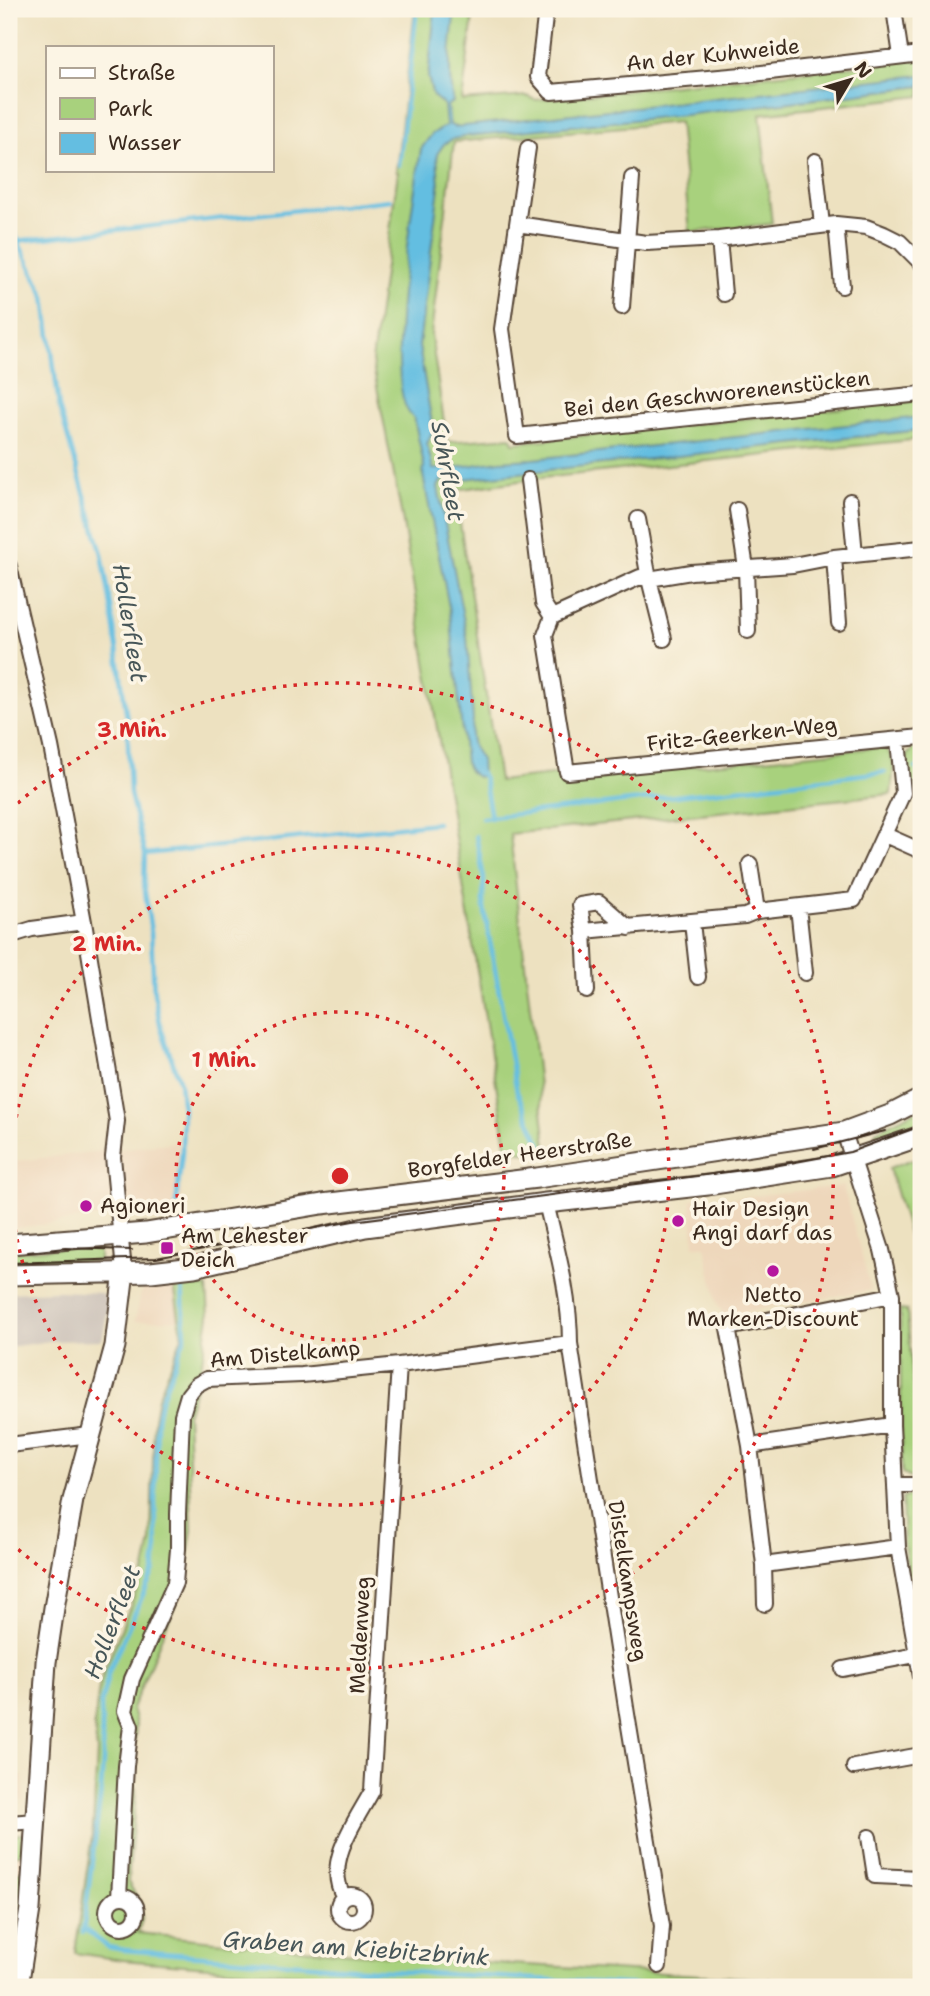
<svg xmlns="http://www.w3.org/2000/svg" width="930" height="1996" font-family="'Shantell Sans',sans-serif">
<rect width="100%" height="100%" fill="#fcf5e5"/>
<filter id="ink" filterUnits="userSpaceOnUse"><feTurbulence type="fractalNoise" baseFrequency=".0143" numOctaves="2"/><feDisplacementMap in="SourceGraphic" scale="14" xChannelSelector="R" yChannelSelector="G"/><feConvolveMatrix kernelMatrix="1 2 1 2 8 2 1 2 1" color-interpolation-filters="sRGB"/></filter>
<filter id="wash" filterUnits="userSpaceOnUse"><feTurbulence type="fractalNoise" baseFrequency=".00686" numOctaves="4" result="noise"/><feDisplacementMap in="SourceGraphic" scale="28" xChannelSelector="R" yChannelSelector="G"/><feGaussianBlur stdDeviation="1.57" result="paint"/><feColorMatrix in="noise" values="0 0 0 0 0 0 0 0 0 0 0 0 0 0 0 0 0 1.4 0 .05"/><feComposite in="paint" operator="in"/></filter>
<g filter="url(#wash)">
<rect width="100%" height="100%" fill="#ede1c0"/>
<path fill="#eed7bb" d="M 178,1142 L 182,1206 L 166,1213 L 132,1217 L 100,1217 L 9,1229 L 9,1162 Z
M 843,1186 L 871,1290 L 724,1315 L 718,1306 L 705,1246 L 694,1245 L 691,1199 L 732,1198 Z
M 174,1285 L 180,1320 L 135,1321 L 141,1293 L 145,1288 Z
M 23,1775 L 24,1800 L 9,1802 L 9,1776 Z
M 19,1834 L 27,1837 L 19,1928 L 9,1928 L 9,1835 Z"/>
<path fill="#ccc2b9" d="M 59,1291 L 101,1293 L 106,1299 L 108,1308 L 102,1340 L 50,1341 L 9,1347 L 9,1293 Z"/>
<path fill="#a8d17d" stroke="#727e4e" stroke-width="2" d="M 415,9 L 474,9 L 462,101 L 527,96 L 535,100 L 921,59 L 921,96 L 760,114 L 772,224 L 690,232 L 679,122 L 454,142 L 431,335 L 447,442 L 511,437 L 513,443 L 921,400 L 921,439 L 541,478 L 455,490 L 499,781 L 560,774 L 561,779 L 883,747 C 899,758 892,777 891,794 L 510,834 L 547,1155 L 507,1150 L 402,517 L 372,361 L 398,172 L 396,171 Z
M 917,741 L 921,741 L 921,790 L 913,791 L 912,782 L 909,781 L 907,755 L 918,744 Z
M 921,1108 L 921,1130 L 880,1147 L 875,1131 Z
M 913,1159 L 917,1237 L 910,1239 L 889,1168 Z
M 69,1247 L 99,1247 L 99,1261 L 9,1268 L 9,1252 Z
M 201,1281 L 202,1287 L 207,1287 L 209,1316 L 201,1368 L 187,1415 L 192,1529 L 186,1568 L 174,1607 L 132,1709 L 136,1724 L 132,1782 L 136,1790 L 128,1882 L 141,1904 L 142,1919 L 138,1933 C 388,1961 640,1970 891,1987 L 450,1987 L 122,1960 L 75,1953 L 93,1829 L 97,1751 L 94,1724 L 99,1687 L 106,1666 L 145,1570 L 151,1541 L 154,1420 L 158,1398 L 182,1337 L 174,1285 Z
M 900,1310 L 907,1311 L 912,1373 L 921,1429 L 921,1479 L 912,1479 L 902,1473 Z
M 921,1492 L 921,1649 L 904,1546 L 902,1498 Z
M 24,1834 L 27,1837 L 24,1852 L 9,1857 L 9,1835 Z
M 24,1871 L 20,1913 L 9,1906 L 9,1889 L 13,1889 L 14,1873 Z"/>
<path fill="#64bee1" stroke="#507480" stroke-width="2" d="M 435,9 L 455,9 C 451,41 447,70 453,102 L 447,105 L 450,125 L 455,127 L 921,75 L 921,86 L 685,115 L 467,136 L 453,139 L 444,144 L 437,154 L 439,187 L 419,346 L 433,430 L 427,444 L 433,469 L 447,469 L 500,461 L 533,459 L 921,417 L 921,430 L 464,479 L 446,479 L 441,481 L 438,487 L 467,637 L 473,720 L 471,736 L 473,747 L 481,760 L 482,776 L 477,777 L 469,771 L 465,762 L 450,612 L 423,475 L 424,465 L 414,418 C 379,396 415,191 421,149 L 432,134 L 446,126 L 444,105 L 433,96 L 428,77 Z"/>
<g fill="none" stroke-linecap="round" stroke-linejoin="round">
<path stroke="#64bee1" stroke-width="4.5" d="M 399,165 L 417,9
M 9,223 L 45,297 L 59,407 L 102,554 L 111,606 L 127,719 L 130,794 L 145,854 L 144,885 L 151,932 L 154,993 L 161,1028 L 180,1083 L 183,1111 L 182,1153 L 176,1205
M 16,241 L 390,200
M 916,768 L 921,768
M 481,773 L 484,779 L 491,818
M 482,818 L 885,772
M 476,836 L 484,879 L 483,902 L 517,1092 L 542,1148
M 145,854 L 437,823
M 83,1928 L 108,1947 L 125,1950 L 374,1970 L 675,1987
M 83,1932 L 101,1791 L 103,1760 L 101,1703 L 109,1671 L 154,1570 L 157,1547 L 155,1502 L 157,1420 L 161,1400 L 185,1337 L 182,1285"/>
</g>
</g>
<g filter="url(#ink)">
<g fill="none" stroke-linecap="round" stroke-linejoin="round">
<defs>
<path id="street" d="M 546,9 L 538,77 L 551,92 L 753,74 L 921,54
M 894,9 L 901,56
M 815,161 L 822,225
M 517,224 L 528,148
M 836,224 L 842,286
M 719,239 L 724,294
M 921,263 L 900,242 L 884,234 L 866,227 L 836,224 L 719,239 L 646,243 L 517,224 L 502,329 L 517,436 L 921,394
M 622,307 L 632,178
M 528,480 L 543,603 L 552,617
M 850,501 L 855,554
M 737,510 L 746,568 L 748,631
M 638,519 L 649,579 L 664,639
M 921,548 L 834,557 L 793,565 L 691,572 L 649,579 L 640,577 L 552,617 L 545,635 L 567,772 L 921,737
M 834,557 L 839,623
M 9,566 L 51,746 L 84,922 L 117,1121 L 113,1157 L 124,1271
M 885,835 L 921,851
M 750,864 L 757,911
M 798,907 L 805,973
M 692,922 L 698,977
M 629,928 L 599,902 L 580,905 L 584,931 L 745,916 L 757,911 L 854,900 L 903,793 L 898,740
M 584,931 L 587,991
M 9,936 L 32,929 L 84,922
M 844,1132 L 882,1250 L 892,1295 L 892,1425 L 898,1547 L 921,1677
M 546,1203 C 557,1250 570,1295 570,1343 L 627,1714 L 662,1926 L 659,1966
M 892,1295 L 728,1328 L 750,1446 L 892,1425
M 9,1445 L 90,1435
M 750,1446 L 764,1565 L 898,1547
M 895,1485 L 921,1485
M 764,1565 L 765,1604
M 843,1669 L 916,1655
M 854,1767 L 921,1755
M 9,1823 L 36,1821
M 869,1837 L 875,1876 L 921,1878
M338 1908a13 13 0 1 1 26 0a13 13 0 1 1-26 0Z
M 119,1897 L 126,1766 L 131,1726 L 125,1711 L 132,1679 L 175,1583 L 178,1549 L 178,1514 L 182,1415 L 188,1395 L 196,1385 L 207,1379 L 302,1375 L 399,1365 L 570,1343
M 344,1897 C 323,1863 356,1821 372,1791 L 399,1365
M107 1912a15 15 0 1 1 30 0a15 15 0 1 1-30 0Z"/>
<path id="secondary" d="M 9,1244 L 146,1233 L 322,1204 L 537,1178 L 844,1132 L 890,1115 L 921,1099
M 9,1275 L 151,1272 L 194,1267 L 365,1227 L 546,1203 L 708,1185 L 832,1166 L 921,1136
M 18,1987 L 30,1909 L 46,1662 L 54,1608 L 73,1500 L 115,1346 L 124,1271"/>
</defs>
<use href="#street" stroke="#564536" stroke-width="18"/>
<use href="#secondary" stroke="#564536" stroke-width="23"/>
<use href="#street" stroke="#fff" stroke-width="14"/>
<use href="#secondary" stroke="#fff" stroke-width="19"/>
<path stroke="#3b2a1e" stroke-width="2" d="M 814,1149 L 885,1131
M 28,1252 L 65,1248 L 132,1250
M 9,1263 L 156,1258 L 353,1221 L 774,1166 L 850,1152 L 921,1126"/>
</g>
</g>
<g fill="none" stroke="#d62828" stroke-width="3.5" stroke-dasharray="3.5 7">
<circle cx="340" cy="1176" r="164"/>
<circle cx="340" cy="1176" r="329"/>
<path d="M10 810A493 493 0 1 1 10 1542"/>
</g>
<g fill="#b5179e" stroke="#fcf5e5" stroke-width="2.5">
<circle cx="86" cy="1206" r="7"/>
<circle cx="678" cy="1221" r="7"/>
<rect x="160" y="1241" width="14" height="14" rx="3.5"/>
<circle cx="773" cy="1271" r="7"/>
</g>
<g text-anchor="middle" stroke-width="7" stroke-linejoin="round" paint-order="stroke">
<g font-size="21" fill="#3b2a1e" stroke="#fcf5e5">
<text transform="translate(713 55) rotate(-6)" y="7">An der Kuhweide</text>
<text transform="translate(717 394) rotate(-6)" y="7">Bei den Geschworenenstücken</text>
<text transform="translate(742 734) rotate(-6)" y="7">Fritz-Geerken-Weg</text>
<text transform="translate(520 1155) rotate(-8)" y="7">Borgfelder Heerstraße</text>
<text transform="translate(285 1354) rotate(-5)" y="7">Am Distelkamp</text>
<text transform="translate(628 1581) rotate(81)" y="7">Distelkampsweg</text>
<text transform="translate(360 1635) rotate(-87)" y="7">Meldenweg</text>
</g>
<g font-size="21" fill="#3b2a1e" stroke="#fcf5e5" text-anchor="start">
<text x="100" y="1213">Agioneri</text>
<text x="692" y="1216">Hair Design<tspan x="692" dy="24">Angi darf das</tspan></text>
<text x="181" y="1243">Am Lehester<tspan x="181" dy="24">Deich</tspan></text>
<text x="773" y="1302" text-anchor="middle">Netto<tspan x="773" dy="24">Marken-Discount</tspan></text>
</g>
<g font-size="23" font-style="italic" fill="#475658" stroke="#fcf5e5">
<text transform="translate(448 471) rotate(80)" y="8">Suhrfleet</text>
<text transform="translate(130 623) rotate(81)" y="8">Hollerfleet</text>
<text transform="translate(112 1622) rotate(-69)" y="8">Hollerfleet</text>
<text transform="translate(356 1948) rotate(4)" y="8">Graben am Kiebitzbrink</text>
</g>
</g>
<circle cx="340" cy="1176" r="10" fill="#d62828" stroke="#fcf5e5" stroke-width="3.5"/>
<g font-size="21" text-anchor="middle" font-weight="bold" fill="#d62828" stroke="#fcf5e5" stroke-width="7" stroke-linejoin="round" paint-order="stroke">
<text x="132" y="737">3 Min.</text>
<text x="107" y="951">2 Min.</text>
<text x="224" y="1067">1 Min.</text>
</g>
<rect width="930" height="1996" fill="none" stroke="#fcf5e5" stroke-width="35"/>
<rect x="46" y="46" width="228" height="126" fill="#fcf5e5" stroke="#afa495" stroke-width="2"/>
<rect x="60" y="68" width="35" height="10" fill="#ffffff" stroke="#afa495" stroke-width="2"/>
<text x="108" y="80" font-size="21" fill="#3b2a1e">Straße</text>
<rect x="60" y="98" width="35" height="21" fill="#a8d17d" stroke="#afa495" stroke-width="2"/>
<text x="108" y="116" font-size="21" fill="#3b2a1e">Park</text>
<rect x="60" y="133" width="35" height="21" fill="#64bee1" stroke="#afa495" stroke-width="2"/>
<text x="108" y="150" font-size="21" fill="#3b2a1e">Wasser</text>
<g transform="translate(850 80) rotate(52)" stroke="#fcf5e5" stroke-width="5" paint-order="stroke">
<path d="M0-5L12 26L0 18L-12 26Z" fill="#3b2a1e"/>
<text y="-10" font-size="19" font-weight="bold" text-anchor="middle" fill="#3b2a1e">N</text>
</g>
</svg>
